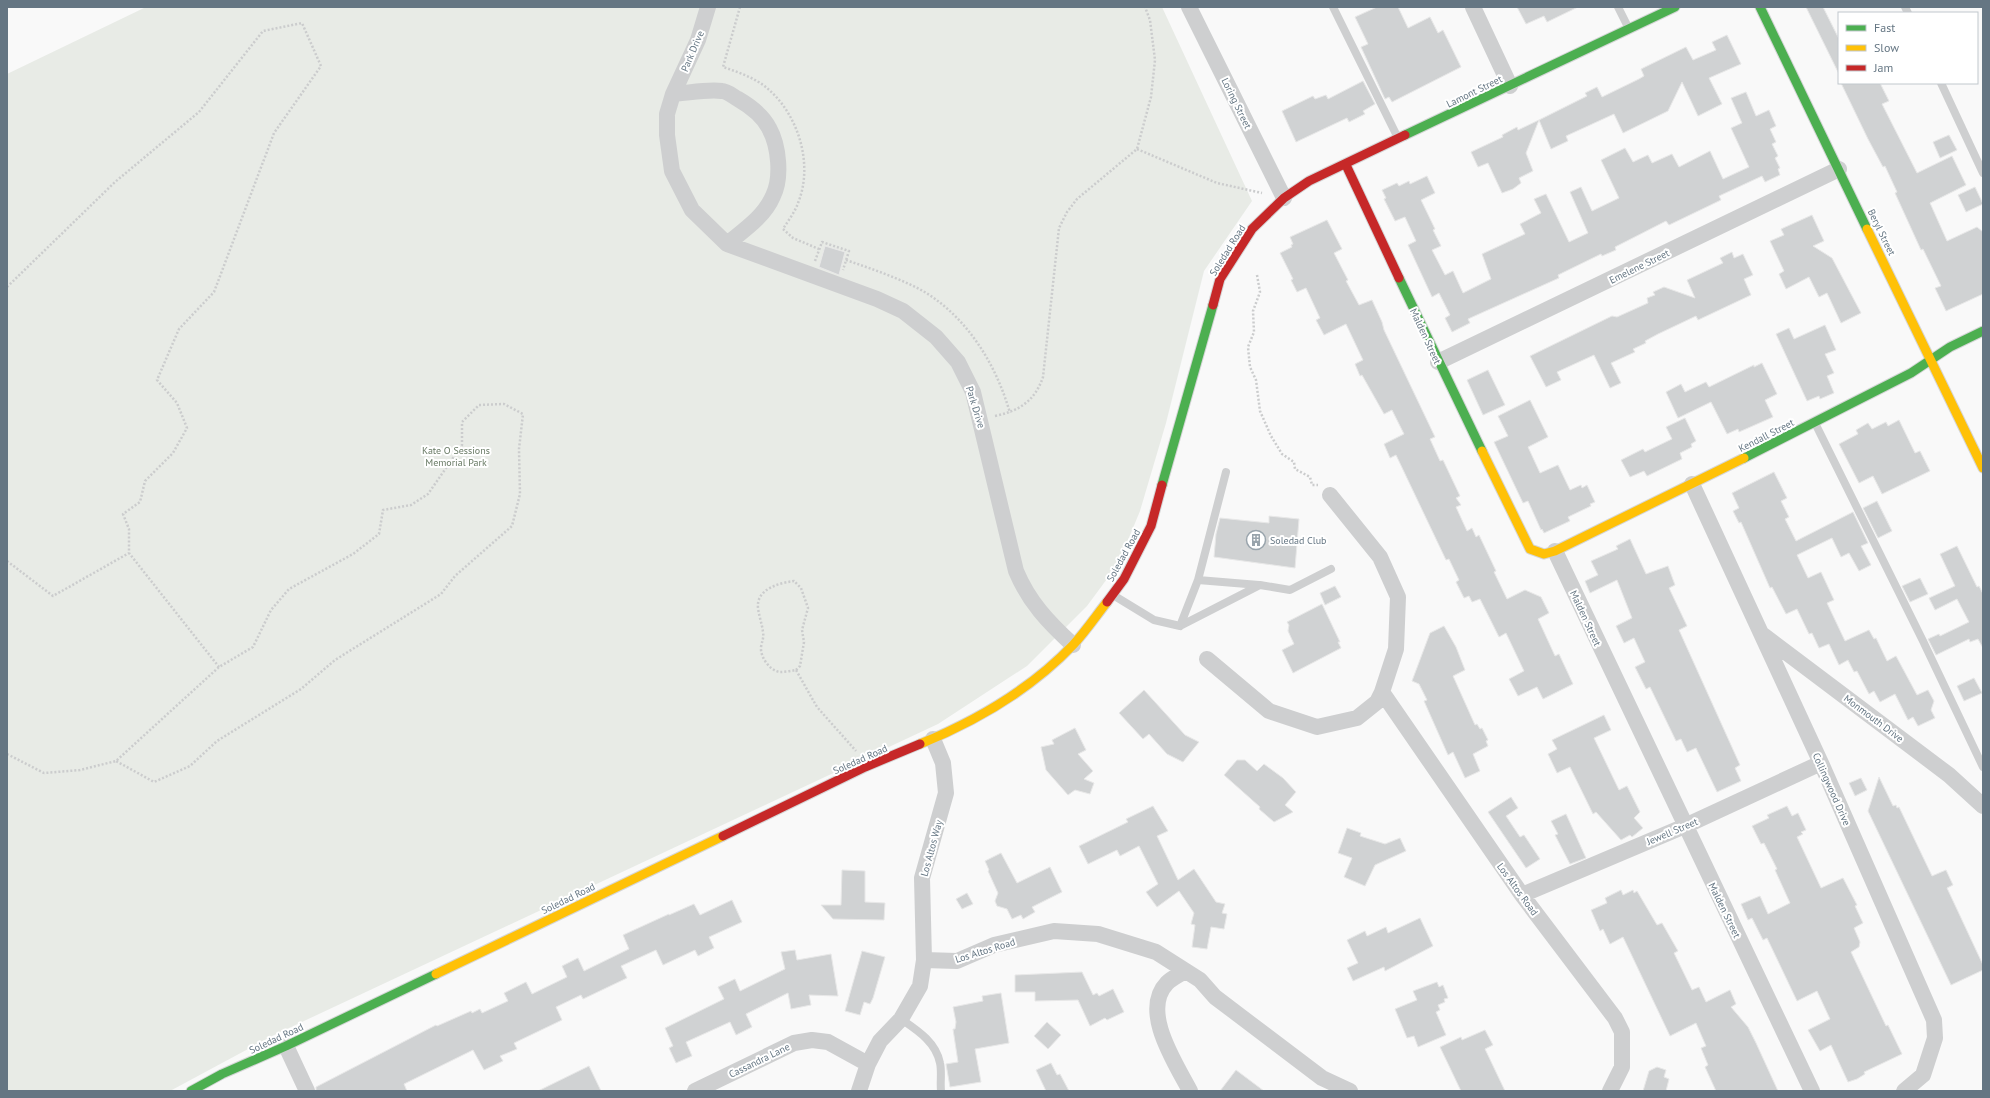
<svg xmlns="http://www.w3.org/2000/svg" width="1990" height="1098" font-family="'PT Sans',sans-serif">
<rect width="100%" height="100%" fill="#f9f9f9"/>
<path fill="#e8ebe6" d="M 146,7 L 1162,7 L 1252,201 L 1204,271 L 1166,423 L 1140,511 L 1118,564 L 1087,606 L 1027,666 L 938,724 L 272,1036 L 170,1091 L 7,1091 L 7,74 Z"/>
<path fill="#d0d2d3" stroke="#e8e8e8" d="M 1377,7 L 1398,7 L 1408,28 L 1430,17 L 1438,33 L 1443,30 L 1461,67 L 1392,102 L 1389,97 L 1385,99 L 1361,47 L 1368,44 L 1355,17 Z
M 1517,7 L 1578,7 L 1547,22 L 1544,16 L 1526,24 Z
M 1806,7 L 1823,7 L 1839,39 L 1839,74 Z
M 1727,35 L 1741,64 L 1709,78 L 1722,104 L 1698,116 L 1682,82 L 1668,111 L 1623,133 L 1614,114 L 1566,136 L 1568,141 L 1551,149 L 1539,120 L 1526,153 L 1533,171 L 1519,178 L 1521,183 L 1513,189 L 1502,193 L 1488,163 L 1478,167 L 1471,152 L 1503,137 L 1502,135 L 1517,127 L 1518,130 L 1541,119 L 1587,96 L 1585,93 L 1597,87 L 1602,97 L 1639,79 L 1644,76 L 1641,69 L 1686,47 L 1693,60 L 1716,50 L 1712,42 Z
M 1363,81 L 1375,104 L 1363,111 L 1365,114 L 1349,122 L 1347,118 L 1296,142 L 1282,111 L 1313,96 L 1315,99 L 1326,95 L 1328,99 Z
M 1841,83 L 1880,83 L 1889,101 L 1882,104 L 1917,173 L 1952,156 L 1966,185 L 1930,203 L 1947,241 L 1977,227 L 1983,232 L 1983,294 L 1946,311 L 1935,288 L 1941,286 L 1923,249 L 1921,250 L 1895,193 L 1897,192 L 1885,166 L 1883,167 L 1868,139 Z
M 1746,92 L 1756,116 L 1769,110 L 1776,126 L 1770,129 L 1776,142 L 1772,144 L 1778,156 L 1775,158 L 1780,168 L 1778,169 L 1780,175 L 1765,182 L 1762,176 L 1719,196 L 1721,200 L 1669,225 L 1666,221 L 1615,247 L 1616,250 L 1602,256 L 1601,254 L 1558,275 L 1559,278 L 1468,319 L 1470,323 L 1452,332 L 1445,318 L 1450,315 L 1439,293 L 1432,297 L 1408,245 L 1416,241 L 1405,217 L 1395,221 L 1384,199 L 1386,198 L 1382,190 L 1397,183 L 1399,186 L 1409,181 L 1410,184 L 1427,176 L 1435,193 L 1421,200 L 1435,229 L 1433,230 L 1441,246 L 1432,250 L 1445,275 L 1453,271 L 1463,293 L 1491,279 L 1482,254 L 1525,234 L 1520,224 L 1541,213 L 1534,199 L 1546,194 L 1569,242 L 1588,233 L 1570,192 L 1581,187 L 1592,211 L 1619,198 L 1601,160 L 1625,148 L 1633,162 L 1648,155 L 1652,163 L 1672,154 L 1679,167 L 1710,151 L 1723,179 L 1749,167 L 1731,128 L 1742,123 L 1731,98 Z
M 1949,135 L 1957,150 L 1940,158 L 1933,142 Z
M 1975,187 L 1983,204 L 1966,212 L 1958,195 Z
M 1812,215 L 1824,241 L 1813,246 L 1832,258 L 1861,313 L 1841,323 L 1827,293 L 1819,297 L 1809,277 L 1786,289 L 1779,274 L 1784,271 L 1770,241 L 1784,235 L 1781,229 Z
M 1327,220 L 1342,249 L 1334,253 L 1348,280 L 1346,281 L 1359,305 L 1372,300 L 1382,322 L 1384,330 L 1435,437 L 1430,439 L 1440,461 L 1443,460 L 1460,496 L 1456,498 L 1461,505 L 1456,507 L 1467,531 L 1472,528 L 1476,537 L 1479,535 L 1496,571 L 1494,572 L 1507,599 L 1525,590 L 1541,597 L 1549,613 L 1538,619 L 1555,656 L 1559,654 L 1573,684 L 1543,699 L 1537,687 L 1518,696 L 1509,679 L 1524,671 L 1506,633 L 1499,637 L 1480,599 L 1472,602 L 1469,596 L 1464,598 L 1456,582 L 1459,580 L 1449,559 L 1446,560 L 1396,455 L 1390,458 L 1384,444 L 1404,434 L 1392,410 L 1384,414 L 1362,375 L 1360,376 L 1355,364 L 1363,360 L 1346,324 L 1324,335 L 1316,320 L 1320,318 L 1306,288 L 1297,292 L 1291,280 L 1293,279 L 1280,253 L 1292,247 L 1291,245 L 1293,244 L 1290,237 Z
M 825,246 L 845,252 L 839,275 L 819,267 Z
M 1732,252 L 1734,258 L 1743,254 L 1753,275 L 1744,279 L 1751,295 L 1698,320 L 1696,316 L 1658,334 L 1645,341 L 1646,343 L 1633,349 L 1635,352 L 1611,363 L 1621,383 L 1610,388 L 1594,355 L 1557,372 L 1561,380 L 1546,387 L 1530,356 L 1612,316 L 1617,317 L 1648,303 L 1647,298 L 1655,295 L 1653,292 L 1664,287 L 1695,298 L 1687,280 L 1723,263 L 1720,258 Z
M 1825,325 L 1836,350 L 1825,354 L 1834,373 L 1827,376 L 1834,393 L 1820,399 L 1819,396 L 1807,401 L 1776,334 L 1789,328 L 1794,339 Z
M 1762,363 L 1777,394 L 1765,400 L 1773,417 L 1739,432 L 1738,429 L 1727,434 L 1711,402 L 1678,418 L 1666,392 L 1681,384 L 1685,392 L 1706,382 L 1709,387 L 1754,365 L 1754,367 Z
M 1488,370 L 1505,405 L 1483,415 L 1467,380 Z
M 1530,400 L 1548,437 L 1528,447 L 1540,473 L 1558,465 L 1570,490 L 1581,485 L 1582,488 L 1587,485 L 1595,502 L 1590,504 L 1591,506 L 1568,517 L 1570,521 L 1544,533 L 1542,529 L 1541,530 L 1528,501 L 1523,503 L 1494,442 L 1508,436 L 1498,416 Z
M 1685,418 L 1696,441 L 1691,444 L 1692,447 L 1680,453 L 1682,459 L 1647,476 L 1644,471 L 1630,477 L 1621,460 L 1643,449 L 1645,452 L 1672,439 L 1666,427 Z
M 1899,420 L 1915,453 L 1920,451 L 1930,471 L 1882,494 L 1873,476 L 1859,483 L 1839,444 L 1858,434 L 1856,430 L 1868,423 L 1872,429 L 1886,422 L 1888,426 Z
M 1774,472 L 1787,498 L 1781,501 L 1789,517 L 1785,519 L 1796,541 L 1853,512 L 1868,543 L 1861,546 L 1871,565 L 1859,571 L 1849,553 L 1841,557 L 1832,538 L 1797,555 L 1808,578 L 1821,572 L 1834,600 L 1827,603 L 1845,641 L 1869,630 L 1874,639 L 1876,638 L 1887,661 L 1896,656 L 1917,695 L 1928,690 L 1934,701 L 1931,710 L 1935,718 L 1918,726 L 1913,717 L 1908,720 L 1895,694 L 1880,702 L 1874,691 L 1869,694 L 1857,671 L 1854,672 L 1848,660 L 1839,665 L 1829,644 L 1819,648 L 1812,633 L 1809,634 L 1797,609 L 1786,614 L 1772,587 L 1770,588 L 1741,522 L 1739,523 L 1733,511 L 1739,508 L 1732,493 Z
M 1877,501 L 1892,531 L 1878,538 L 1863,508 Z
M 1269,516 L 1299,519 L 1295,568 L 1214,557 L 1216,534 L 1220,518 L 1269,523 Z
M 1630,539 L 1646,574 L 1668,566 L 1675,585 L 1669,588 L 1687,626 L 1679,630 L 1740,765 L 1735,768 L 1741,781 L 1717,792 L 1696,748 L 1687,752 L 1681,739 L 1676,741 L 1650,687 L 1646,689 L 1635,667 L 1645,662 L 1634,638 L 1624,643 L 1616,626 L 1632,618 L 1617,580 L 1590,593 L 1585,581 L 1598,575 L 1591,561 L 1618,549 L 1616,546 Z
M 1957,546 L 1977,587 L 1979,586 L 1983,594 L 1983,648 L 1978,639 L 1970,642 L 1969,639 L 1936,655 L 1928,639 L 1939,634 L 1940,636 L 1969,622 L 1957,599 L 1935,610 L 1929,598 L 1955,586 L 1940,554 Z
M 1920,578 L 1928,594 L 1910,602 L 1902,586 Z
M 1335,586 L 1341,597 L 1325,605 L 1320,593 Z
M 1322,604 L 1340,642 L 1338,642 L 1341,648 L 1293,673 L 1282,650 L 1294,644 L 1288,631 L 1289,625 L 1287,622 Z
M 1444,626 L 1456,647 L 1465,670 L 1453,676 L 1475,725 L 1477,724 L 1480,729 L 1482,728 L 1488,740 L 1486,741 L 1488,746 L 1473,754 L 1480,771 L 1465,778 L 1453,752 L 1448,755 L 1424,701 L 1427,700 L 1419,684 L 1412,681 L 1430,633 Z
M 1974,678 L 1982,693 L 1964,701 L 1957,686 Z
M 1144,690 L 1185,735 L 1199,742 L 1183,762 L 1167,754 L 1149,734 L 1143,739 L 1119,713 Z
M 1604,715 L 1611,730 L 1594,738 L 1619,790 L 1627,786 L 1640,812 L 1634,818 L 1643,828 L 1632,837 L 1630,835 L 1621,840 L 1596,812 L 1593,814 L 1570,767 L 1557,773 L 1548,754 L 1557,749 L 1552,740 Z
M 1075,728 L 1086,750 L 1078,754 L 1093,771 L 1084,779 L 1094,783 L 1090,794 L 1075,790 L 1068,795 L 1046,770 L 1041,747 L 1054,744 L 1052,740 Z
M 1237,760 L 1245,760 L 1257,771 L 1264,764 L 1283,778 L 1296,792 L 1285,805 L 1293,812 L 1274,822 L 1259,809 L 1260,807 L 1224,775 Z
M 1879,777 L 1893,806 L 1896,805 L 1897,808 L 1899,807 L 1932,876 L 1946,870 L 1953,885 L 1947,888 L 1983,965 L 1983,970 L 1951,985 L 1868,811 Z
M 1861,778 L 1867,790 L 1855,796 L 1849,783 Z
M 1511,797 L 1518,808 L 1506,816 L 1520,837 L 1524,835 L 1540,859 L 1526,868 L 1488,812 Z
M 1153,806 L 1168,831 L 1157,836 L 1178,880 L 1194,869 L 1216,902 L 1225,904 L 1222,913 L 1227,914 L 1224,929 L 1211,927 L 1207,949 L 1192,947 L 1195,925 L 1191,924 L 1194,913 L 1179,891 L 1157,907 L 1146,892 L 1158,884 L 1139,846 L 1120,856 L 1117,850 L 1088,864 L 1079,846 L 1128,822 L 1126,819 Z
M 1787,806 L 1792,816 L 1798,813 L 1806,830 L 1801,832 L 1803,834 L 1797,837 L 1821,888 L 1843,878 L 1857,905 L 1855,906 L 1863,923 L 1854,928 L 1860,942 L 1859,947 L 1851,952 L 1886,1026 L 1888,1025 L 1902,1054 L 1864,1072 L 1865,1074 L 1857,1079 L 1848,1082 L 1831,1045 L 1820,1051 L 1808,1030 L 1830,1019 L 1817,991 L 1797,1001 L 1767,938 L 1763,940 L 1752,918 L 1748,920 L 1741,904 L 1760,896 L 1768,914 L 1790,903 L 1775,870 L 1777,869 L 1764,843 L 1761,844 L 1752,826 L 1769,818 L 1767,815 Z
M 1566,814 L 1586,858 L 1570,864 L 1555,835 L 1558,834 L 1551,821 Z
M 1347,828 L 1361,833 L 1360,836 L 1385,844 L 1400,838 L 1406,851 L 1375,865 L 1365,886 L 1344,877 L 1352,858 L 1338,853 Z
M 1001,853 L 1017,883 L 1050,867 L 1062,892 L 1032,907 L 1035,912 L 1023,919 L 1021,915 L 1012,919 L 1007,909 L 997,906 L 995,901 L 998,893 L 988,871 L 989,870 L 985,861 Z
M 842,870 L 865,871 L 865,902 L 885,903 L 884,920 L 833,919 L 821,905 L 841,905 Z
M 1621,890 L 1623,895 L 1633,890 L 1634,893 L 1637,891 L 1657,925 L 1662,923 L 1678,951 L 1674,953 L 1692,990 L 1699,987 L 1706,1002 L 1730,990 L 1736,1004 L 1731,1007 L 1748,1027 L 1756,1043 L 1778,1091 L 1716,1091 L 1705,1067 L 1708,1065 L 1701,1048 L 1706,1046 L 1696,1023 L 1670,1036 L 1623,937 L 1610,944 L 1603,929 L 1600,931 L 1591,910 L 1607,903 L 1605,898 Z
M 967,893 L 973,904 L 962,909 L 956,899 Z
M 732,900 L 742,922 L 709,937 L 714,948 L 698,956 L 695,950 L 663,965 L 656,950 L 621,966 L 627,978 L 583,999 L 581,995 L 556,1007 L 562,1020 L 514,1043 L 517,1049 L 500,1056 L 503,1061 L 484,1070 L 473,1050 L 404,1084 L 407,1091 L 316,1091 L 316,1087 L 436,1025 L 437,1026 L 471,1011 L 472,1013 L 480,1009 L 482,1013 L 508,1001 L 504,993 L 526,982 L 532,994 L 567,977 L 562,966 L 578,958 L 584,971 L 629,949 L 623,935 L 669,914 L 669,915 L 694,904 L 700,915 Z
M 1420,918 L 1433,946 L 1385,971 L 1384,967 L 1353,981 L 1347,968 L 1358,963 L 1347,940 L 1365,931 L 1367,936 L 1386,927 L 1388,933 Z
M 795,950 L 797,960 L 831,954 L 838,996 L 809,995 L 811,1005 L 791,1009 L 788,993 L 746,1014 L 752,1027 L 736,1035 L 730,1022 L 686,1042 L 692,1056 L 676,1063 L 669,1048 L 673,1046 L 665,1028 L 724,999 L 718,987 L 735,979 L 740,991 L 785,969 L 781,952 Z
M 862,951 L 885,957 L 873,998 L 870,1004 L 864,1002 L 860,1015 L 845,1011 Z
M 1082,972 L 1093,995 L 1097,993 L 1099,996 L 1113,989 L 1124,1012 L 1107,1020 L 1105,1018 L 1090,1026 L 1078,1000 L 1035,1001 L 1035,992 L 1015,992 L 1015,975 Z
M 1437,982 L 1439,987 L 1443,985 L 1448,998 L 1444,999 L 1445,1002 L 1438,1005 L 1440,1010 L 1436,1012 L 1446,1035 L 1418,1047 L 1414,1036 L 1407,1038 L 1395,1009 L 1417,1000 L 1413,991 Z
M 1001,993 L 1009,1043 L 975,1049 L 981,1082 L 950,1087 L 946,1064 L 958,1062 L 953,1029 L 955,1029 L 956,1022 L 953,1007 L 983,1001 L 982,996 Z
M 1047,1022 L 1061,1035 L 1048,1049 L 1034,1036 Z
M 1485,1030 L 1493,1045 L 1485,1049 L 1505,1091 L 1461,1091 L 1440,1047 L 1461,1037 L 1462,1040 Z
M 1051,1063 L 1057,1075 L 1060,1074 L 1069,1091 L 1046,1091 L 1036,1070 Z
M 589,1066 L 601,1091 L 538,1091 Z
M 1657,1067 L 1666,1070 L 1664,1077 L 1669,1079 L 1666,1091 L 1643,1091 L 1649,1071 Z
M 1236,1070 L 1264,1091 L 1220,1091 Z"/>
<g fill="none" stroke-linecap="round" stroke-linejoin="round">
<defs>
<path id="fast" d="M 1760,7 L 1867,229
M 1405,135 L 1675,7
M 1399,278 L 1482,451
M 1744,458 L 1911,373 L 1950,347 L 1983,331
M 1162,485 L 1213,305
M 191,1091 L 222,1074 L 286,1046 L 436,974"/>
<path id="slow" d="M 1867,229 L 1983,468
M 1482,451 L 1530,549 L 1544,554 L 1555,551 L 1744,458
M 920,744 C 976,721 1031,689 1073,645 C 1085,632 1096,616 1107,602
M 436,974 L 723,836"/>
<path id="jam" d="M 1346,165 L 1399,278
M 1213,305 L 1220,279 L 1252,229 L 1284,198 L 1309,181 L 1405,135
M 1107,602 L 1124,579 L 1151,526 L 1162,485
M 723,836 L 865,767 L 920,744"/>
</defs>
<use href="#fast" stroke="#d5d6d7" stroke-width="11"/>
<use href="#slow" stroke="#d5d6d7" stroke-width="11"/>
<use href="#jam" stroke="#d5d6d7" stroke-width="11"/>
<path stroke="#cbcccd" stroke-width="2.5" stroke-dasharray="2 2" stroke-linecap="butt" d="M 740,7 L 723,67 C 738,72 755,78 767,88 C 798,114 814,164 798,203 C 795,212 788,221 783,229 L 793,238 L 819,249
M 1137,149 L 1217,183 L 1262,193
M 846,260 C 872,269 899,278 923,291 C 967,317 996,364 1010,413
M 815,261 L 822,242 L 849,251 L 843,270
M 1257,275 L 1260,292 L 1253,311 L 1254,332 L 1248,347 L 1250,367 L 1256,380 L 1260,411 L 1271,436 L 1282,454 L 1294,462 L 1295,469 L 1310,477 L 1312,485 L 1318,485
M 7,287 L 115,182 L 199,112 L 263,31 L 302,23 L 321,66 L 274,133 L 214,292 L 179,329 L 157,380 L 177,403 L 187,428 L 173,453 L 145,481 L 140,502 L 123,514 L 129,529 L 129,553 L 219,667
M 995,416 C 1019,411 1035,401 1043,377 L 1059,228 L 1067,212 L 1077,199 L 1137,149 L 1151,97 L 1155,60 L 1150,20 L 1145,7
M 7,561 L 53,596 L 129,553
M 796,670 L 800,666 L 804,642 L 802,630 L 808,608 L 801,588 L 794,581 C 779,583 756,589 758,608 C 759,616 762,624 763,632 C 764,638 762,641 761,647 C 760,657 770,671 780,672 C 785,672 791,671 796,670 L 817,707 L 856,751
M 7,754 L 44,773 L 80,770 L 116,761 L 219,667 L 253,647 L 271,610 L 289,589 L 353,554 L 379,534 L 383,510 L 411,505 L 428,494 L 462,445 L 462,422 L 479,405 L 504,404 L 523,414 L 519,449 L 520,494 L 512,526 L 455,576 L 441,594 L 335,660 L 301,689 L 217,741 L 190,766 L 154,782 L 116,761"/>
<path stroke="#cecfd0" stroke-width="8" d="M 1333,7 L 1398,138
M 1618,7 L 1629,29
M 1905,7 L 1908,13
M 1941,83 L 1983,173
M 1815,423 L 1923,641 L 1983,767
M 1198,580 L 1226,472
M 1113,595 L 1154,620 L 1180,626 L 1260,585 L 1290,590 L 1331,569
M 1180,626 L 1198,580 L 1259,585
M 901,1019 C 917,1030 936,1042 940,1063 C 942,1072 940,1082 941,1091"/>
<path stroke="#cecfd0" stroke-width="16" d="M 708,7 L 698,40 L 673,94 L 667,114 L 667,135 L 672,171 L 692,210 L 727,244 L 877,299 L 903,311 L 936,337 L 958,362 L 973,392 L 1016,571 C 1029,602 1048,622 1073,645
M 1189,7 L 1284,198
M 1473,7 L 1510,86
M 673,94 C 689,93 707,89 722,91 C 727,91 734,97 738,99 C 750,106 763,116 769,128 C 779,146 782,178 773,196 C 764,217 744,230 727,244
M 1438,362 L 1839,169
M 1692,484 L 1821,763 L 1934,1020 L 1935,1038 L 1923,1075 L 1904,1091
M 1555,551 L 1812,1091
M 1763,635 L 1949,775 L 1983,806
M 1207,659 L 1269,711 L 1317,727 L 1357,718 L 1377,702 L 1382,692 L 1396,649 L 1398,597 L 1380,557 L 1330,495
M 1382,692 L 1522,895 L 1615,1018 L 1622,1032 L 1622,1067 L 1610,1091
M 1522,895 L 1685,826 L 1821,763
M 924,960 L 957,961 L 994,945 L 1054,931 L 1098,934 L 1156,952 L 1200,980 L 1215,997 L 1322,1078 L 1350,1091
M 1185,971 C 1179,975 1172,978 1167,983 C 1140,1011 1176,1064 1190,1091
M 286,1046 L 307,1091
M 695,1091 L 794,1043 L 812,1040 L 828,1042 L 868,1064
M 859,1091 L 868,1064 L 880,1041 L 901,1019 L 920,986 L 924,960 L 922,878 L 946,793 L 943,763 L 933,739"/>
<use href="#fast" stroke="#4caf50" stroke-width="9"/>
<use href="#slow" stroke="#ffc107" stroke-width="9"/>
<use href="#jam" stroke="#c62828" stroke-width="9"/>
</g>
<defs>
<symbol id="building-ring" viewBox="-11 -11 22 22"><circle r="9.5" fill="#fff" stroke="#99a4ac" stroke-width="1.5"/><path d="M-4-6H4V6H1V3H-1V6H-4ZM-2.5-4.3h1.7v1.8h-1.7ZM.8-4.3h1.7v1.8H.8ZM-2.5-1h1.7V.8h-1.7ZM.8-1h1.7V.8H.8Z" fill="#99a4ac"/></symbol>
</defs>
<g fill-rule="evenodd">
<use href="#building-ring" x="1245" y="529" width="22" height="22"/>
</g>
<g text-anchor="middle" stroke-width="4" stroke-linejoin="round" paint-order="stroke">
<g font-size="10" fill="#657683" stroke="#fff">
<text transform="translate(692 51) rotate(-67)" y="4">Park Drive</text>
<text transform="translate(1474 91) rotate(-26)" y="4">Lamont Street</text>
<text transform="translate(1237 103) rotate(64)" y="4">Loring Street</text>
<text transform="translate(1882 232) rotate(64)" y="4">Beryl Street</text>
<text transform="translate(1227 250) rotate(-58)" y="4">Soledad Road</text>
<text transform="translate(1639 266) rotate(-26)" y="4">Emelene Street</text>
<text transform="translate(1426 336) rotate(65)" y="4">Malden Street</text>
<text transform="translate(976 407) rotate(73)" y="4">Park Drive</text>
<text transform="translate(1766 435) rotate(-27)" y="4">Kendall Street</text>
<text transform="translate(1123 555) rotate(-61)" y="4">Soledad Road</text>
<text transform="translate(1586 618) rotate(65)" y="4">Malden Street</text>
<text transform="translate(1874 718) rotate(37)" y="4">Monmouth Drive</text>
<text transform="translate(860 759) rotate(-24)" y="4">Soledad Road</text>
<text transform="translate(1832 789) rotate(66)" y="4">Collingwood Drive</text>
<text transform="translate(1672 831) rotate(-23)" y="4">Jewell Street</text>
<text transform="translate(931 848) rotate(-75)" y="4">Los Altos Way</text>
<text transform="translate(1518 889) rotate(54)" y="4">Los Altos Road</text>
<text transform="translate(568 898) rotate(-26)" y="4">Soledad Road</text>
<text transform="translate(1725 910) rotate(64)" y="4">Malden Street</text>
<text transform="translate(985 950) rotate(-17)" y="4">Los Altos Road</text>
<text transform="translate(276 1038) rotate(-25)" y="4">Soledad Road</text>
<text transform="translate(759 1060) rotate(-26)" y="4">Cassandra Lane</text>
</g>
<g font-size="10" fill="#687a64" stroke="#fff">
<text x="456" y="454">Kate O Sessions<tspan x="456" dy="12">Memorial Park</tspan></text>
</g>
<g font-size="10" fill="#657683" stroke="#fff" text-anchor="start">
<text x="1270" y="544">Soledad Club</text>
</g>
</g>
<rect width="1990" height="1098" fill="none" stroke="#657683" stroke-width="16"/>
<rect x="1838" y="12" width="140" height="72" fill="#ffffff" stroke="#c1c8cd"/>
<rect x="1846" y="25" width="20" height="6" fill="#4caf50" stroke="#c1c8cd"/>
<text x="1874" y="32" font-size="12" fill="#657683">Fast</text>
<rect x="1846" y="45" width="20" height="6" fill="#ffc107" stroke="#c1c8cd"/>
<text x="1874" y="52" font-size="12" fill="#657683">Slow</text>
<rect x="1846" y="65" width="20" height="6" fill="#c62828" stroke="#c1c8cd"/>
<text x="1874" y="72" font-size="12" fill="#657683">Jam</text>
</svg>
